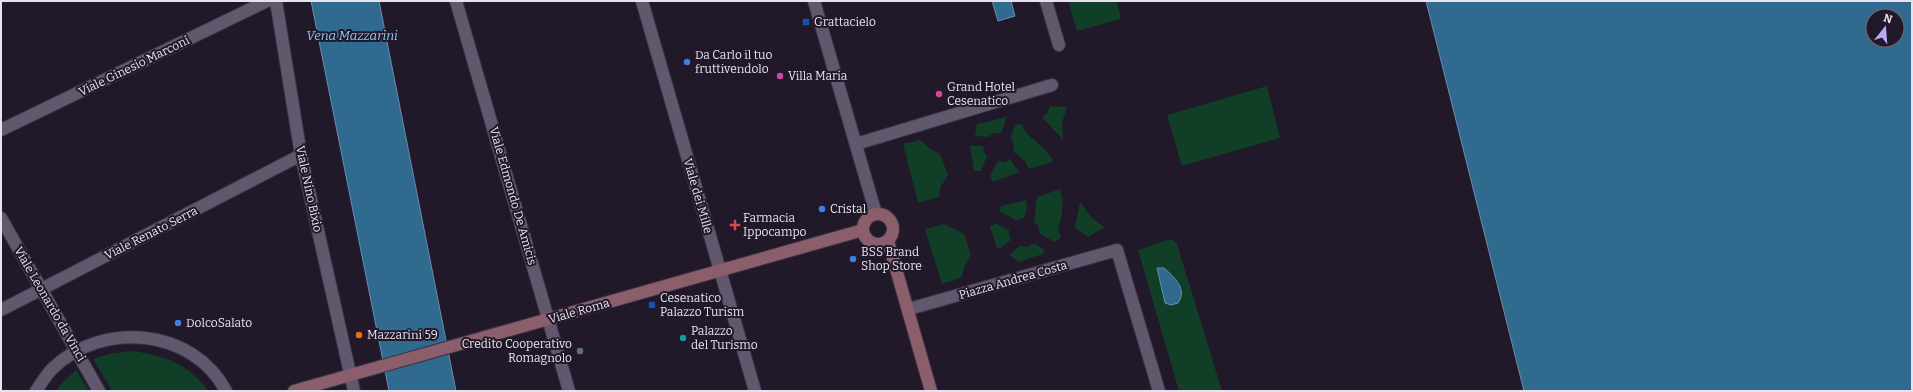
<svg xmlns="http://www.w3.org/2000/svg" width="1913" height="392" font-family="Bitter,serif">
<rect width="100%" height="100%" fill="#21182a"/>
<path fill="#113e27" d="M 1068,1 L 1117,1 L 1121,19 L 1077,31 Z
M 1267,86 L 1280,138 L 1182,166 L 1167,115 Z
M 1050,106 L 1067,107 L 1062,123 L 1063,140 L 1042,117 L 1048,112 Z
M 1007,117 L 1001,133 L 994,133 L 988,137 L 975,136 L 977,124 Z
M 1016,124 L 1022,125 C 1028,141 1045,142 1053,162 L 1029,169 L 1024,160 L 1014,152 L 1013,141 L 1010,137 Z
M 920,140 L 929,148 L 940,154 L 948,175 L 940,188 L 939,197 L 918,203 L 903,144 Z
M 970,146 L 983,146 L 984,152 L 987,156 L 981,171 L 974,171 Z
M 1010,159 L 1019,172 L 993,182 L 990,176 L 998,161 L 1005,162 Z
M 1060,189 L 1063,200 L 1061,220 L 1058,229 L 1061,238 L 1054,242 L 1039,233 L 1039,228 L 1034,221 L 1037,197 Z
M 1026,200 L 1027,208 L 1024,218 L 1016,220 L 999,211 L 1001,206 Z
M 1080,202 L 1092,218 L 1105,228 L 1097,231 L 1089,237 L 1075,228 Z
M 995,223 L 1009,230 L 1009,236 L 1011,240 L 1000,248 L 997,248 L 990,227 Z
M 944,224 L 964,234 L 971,255 L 964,268 L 962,277 L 942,284 L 925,229 Z
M 1167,240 L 1173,240 L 1177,244 L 1222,391 L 1179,391 L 1138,250 Z
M 1034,243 L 1045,250 L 1043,254 L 1018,262 L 1010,255 L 1019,246 L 1027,247 Z
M 132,351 C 162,355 190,364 208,391 L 112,391 L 93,359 L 108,354 Z
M 76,370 L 89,391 L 56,391 L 62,383 Z"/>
<path fill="#316a8f" stroke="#688eac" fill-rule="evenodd" d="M 311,1 L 379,1 L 456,391 L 389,391 Z
M 992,1 L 1011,1 L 1015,16 L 998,21 Z
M 1426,1 L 1912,1 L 1912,391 L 1524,391 ZM 1873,16 L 1897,16 L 1897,40 L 1873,40 Z
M 1164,268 C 1174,277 1188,289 1178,303 L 1171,305 L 1165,303 L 1157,268 Z"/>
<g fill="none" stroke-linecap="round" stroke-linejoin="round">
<defs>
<path id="street" d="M 276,1 L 301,155 L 354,391
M 456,1 L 569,391
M 642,1 L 755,391
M 814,1 L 876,214
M 1046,1 L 1059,45
M 1,130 L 267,1
M 856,144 L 1052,85
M 1,218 L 99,391
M 909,309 L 1117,250 L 1159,391
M 1,310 L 301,155
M 36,391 C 41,384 46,375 52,369 C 102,320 193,328 226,391"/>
<path id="secondary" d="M863 229a15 15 0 1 1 30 0a15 15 0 1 1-30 0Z
M 888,241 L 931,391
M 294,391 L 863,230"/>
</defs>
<use href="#street" stroke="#3b3543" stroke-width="14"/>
<use href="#secondary" stroke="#3b3543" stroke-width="14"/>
<use href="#street" stroke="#62586e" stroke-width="12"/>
<use href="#secondary" stroke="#8a5f6b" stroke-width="12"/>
</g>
<g fill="#1a4fb4" stroke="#21182a" stroke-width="1.5">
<rect x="802" y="18" width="8" height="8" rx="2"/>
<rect x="648" y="301" width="8" height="8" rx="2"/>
</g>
<g fill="#3f7fe0" stroke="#21182a" stroke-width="1.5">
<circle cx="687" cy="62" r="4"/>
<circle cx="822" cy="209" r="4"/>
<circle cx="853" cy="259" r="4"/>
<circle cx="178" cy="323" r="4"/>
</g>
<g fill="#d1479c" stroke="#21182a" stroke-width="1.5">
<circle cx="780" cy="76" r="4"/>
<circle cx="939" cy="94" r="4"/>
</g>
<path fill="#e0444e" stroke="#21182a" stroke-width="1.5" d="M733 219h4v4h4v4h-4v4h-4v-4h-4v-4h4z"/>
<circle fill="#e8710a" stroke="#21182a" stroke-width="1.5" cx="359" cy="335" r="4"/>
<circle fill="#0f9aa8" stroke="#21182a" stroke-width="1.5" cx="683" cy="338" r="4"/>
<circle fill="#5c6f8a" stroke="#21182a" stroke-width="1.5" cx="580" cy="351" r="4"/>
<g text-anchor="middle" stroke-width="4" stroke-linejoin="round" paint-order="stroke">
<g font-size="12" fill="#e8e2ef" stroke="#21182a" text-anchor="start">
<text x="814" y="26">Grattacielo</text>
<text x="695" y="59">Da Carlo il tuo<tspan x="695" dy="14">fruttivendolo</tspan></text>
<text x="788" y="80">Villa Maria</text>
<text x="947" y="91">Grand Hotel<tspan x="947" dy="14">Cesenatico</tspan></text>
<text x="830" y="213">Cristal</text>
<text x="743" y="222">Farmacia<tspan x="743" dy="14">Ippocampo</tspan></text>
<text x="861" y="256">BSS Brand<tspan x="861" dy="14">Shop Store</tspan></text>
<text x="660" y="302">Cesenatico<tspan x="660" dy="14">Palazzo Turism</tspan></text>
<text x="186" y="327">DolcoSalato</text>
<text x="691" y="335">Palazzo<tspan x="691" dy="14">del Turismo</tspan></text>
<text x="367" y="339">Mazzarini 59</text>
<text x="572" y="348" text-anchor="end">Credito Cooperativo<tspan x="572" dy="14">Romagnolo</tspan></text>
</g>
<g font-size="12" fill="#e8e2ef" stroke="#21182a">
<text transform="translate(134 66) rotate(-26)" y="4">Viale Ginesio Marconi</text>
<text transform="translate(309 189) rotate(78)" y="4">Viale Nino Bixio</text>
<text transform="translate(513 196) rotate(74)" y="4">Viale Edmondo De Amicis</text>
<text transform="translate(698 196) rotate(74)" y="4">Viale dei Mille</text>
<text transform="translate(151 233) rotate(-27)" y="4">Viale Renato Serra</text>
<text transform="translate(1013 280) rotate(-16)" y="4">Piazza Andrea Costa</text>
<text transform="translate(50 304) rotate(60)" y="4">Viale Leonardo da Vinci</text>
<text transform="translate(579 311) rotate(-16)" y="4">Viale Roma</text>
</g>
<g font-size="13" font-style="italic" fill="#89caf6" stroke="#21182a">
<text x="352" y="40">Vena Mazzarini</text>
</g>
</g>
<rect width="1913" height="392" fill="none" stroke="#e8e2ef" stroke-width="4"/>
<g transform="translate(1885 28) rotate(17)"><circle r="19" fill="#21182a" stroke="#716979"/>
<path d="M0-3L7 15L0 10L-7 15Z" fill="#baaaf6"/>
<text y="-6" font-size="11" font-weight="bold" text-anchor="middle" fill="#e8e2ef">N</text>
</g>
</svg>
